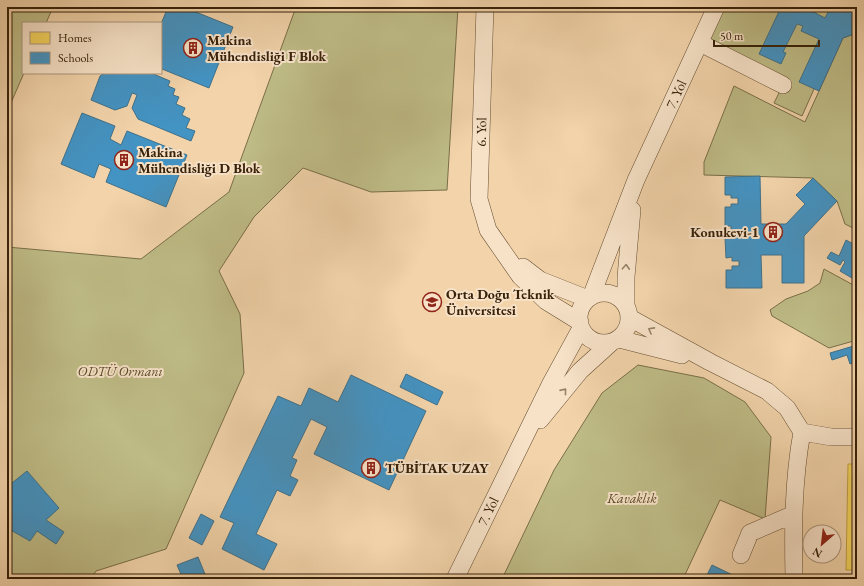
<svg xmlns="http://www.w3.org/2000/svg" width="864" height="586" font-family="'EB Garamond',serif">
<rect width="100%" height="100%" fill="#f2d3aa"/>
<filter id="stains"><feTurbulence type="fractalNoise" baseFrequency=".005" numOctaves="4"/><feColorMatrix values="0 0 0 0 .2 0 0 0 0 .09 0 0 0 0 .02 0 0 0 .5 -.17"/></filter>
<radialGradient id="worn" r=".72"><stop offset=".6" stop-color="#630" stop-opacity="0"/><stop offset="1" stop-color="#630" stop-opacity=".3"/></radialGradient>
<path fill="#bebb86" stroke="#7a6e48" d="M 7,7 L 53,7 L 46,23 L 23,23 L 24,73 L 7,112 Z
M 296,7 L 458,7 L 447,190 L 371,192 L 303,168 L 254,217 L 219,271 L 240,314 L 244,373 L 166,549 L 96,571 L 91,579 L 7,579 L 7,247 L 141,259 L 229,192 Z
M 716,7 L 857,7 L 839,33 L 802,116 L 774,103 L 783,85 L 700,43 Z
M 857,33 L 857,230 L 845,224 L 837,201 L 813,178 L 704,175 L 704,162 L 734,86 L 805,122 L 843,38 Z
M 824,269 L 857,287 L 857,340 L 829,348 L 772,316 L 770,310 L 786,299 L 808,291 L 820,283 Z
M 638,365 L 704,378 L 745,402 L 771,437 L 765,519 L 720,500 L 683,579 L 502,579 L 554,470 L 602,393 Z"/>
<path fill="#f6d55c" stroke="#bd9f43" d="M 848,464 L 857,464 L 857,570 L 846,570 Z"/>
<path fill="#4393c3" stroke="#3f718b" d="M 168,7 L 192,7 L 191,10 L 233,27 L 209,88 L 162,69 L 161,71 L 161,24 Z
M 781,7 L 804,7 L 825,18 L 829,10 L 828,7 L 857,7 L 857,33 L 843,38 L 819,91 L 799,82 L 819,39 L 801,31 L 803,26 L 797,24 L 783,52 L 786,53 L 781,64 L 759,54 Z
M 105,73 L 151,73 L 170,81 L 168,86 L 175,89 L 173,95 L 179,97 L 176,104 L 185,108 L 182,115 L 190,119 L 186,128 L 195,131 L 191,141 L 138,119 L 132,108 L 137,95 L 135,94 L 132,93 L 127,106 L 115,110 L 91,100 L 100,76 Z
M 82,113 L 115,126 L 110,139 L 121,145 L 127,131 L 187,155 L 166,207 L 106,182 L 111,169 L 99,164 L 94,178 L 61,164 Z
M 760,176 L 761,224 L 786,224 L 805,204 L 796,195 L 813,178 L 837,201 L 804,236 L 804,283 L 782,283 L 782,255 L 761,255 L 762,288 L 726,288 L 726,270 L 732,270 L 732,266 L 739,266 L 739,261 L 732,261 L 732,257 L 726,258 L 725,238 L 732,238 L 732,235 L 738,235 L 738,230 L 731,230 L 731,226 L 725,226 L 725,207 L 731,207 L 731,204 L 738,204 L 738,198 L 731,198 L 731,195 L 725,195 L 725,177 Z
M 846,240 L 857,246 L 857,281 L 840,271 L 845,262 L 843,260 L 840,265 L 827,258 L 831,252 L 839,256 Z
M 857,345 L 857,361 L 850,364 L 847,355 L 832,360 L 830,353 Z
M 406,374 L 443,392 L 437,405 L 400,387 Z
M 351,375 L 426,411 L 389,490 L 314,454 L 327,427 L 311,419 L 292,458 L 297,460 L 290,476 L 298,480 L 290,496 L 277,490 L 256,534 L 277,544 L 264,570 L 222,549 L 234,523 L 220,517 L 278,396 L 301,406 L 309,388 L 338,402 Z
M 27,471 L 59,508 L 46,520 L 64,532 L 56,544 L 37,531 L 30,541 L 7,528 L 7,480 L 12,483 Z
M 201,514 L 214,521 L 202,545 L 189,538 Z
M 198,557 L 207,579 L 183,579 L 177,565 Z
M 712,565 L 741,579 L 705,579 Z
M 117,575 L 123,577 L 122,579 L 115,579 Z"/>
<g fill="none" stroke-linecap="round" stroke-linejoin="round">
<defs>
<path id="minor" d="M 485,7 L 479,199 L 488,230 L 520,276 L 546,301 L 580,322
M 700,43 L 783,85
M 523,267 L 540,280 L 588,299
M579 318a25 25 0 1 1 50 0a25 25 0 1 1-50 0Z
M 591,297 L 636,180 L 716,7
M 626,306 L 626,277 L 632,210
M 630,318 L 710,362 L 767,391 L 787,408 L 802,432 C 793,481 793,530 794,579
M 619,339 L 682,355
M 540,420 L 580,371 L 612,342
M 802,432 L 831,437 L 857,437
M 741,555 L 750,533 L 794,514
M 455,579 L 551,383 L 581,328"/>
</defs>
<use href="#minor" stroke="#664e31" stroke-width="18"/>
<use href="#minor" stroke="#f7e2c8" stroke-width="17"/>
</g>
<defs><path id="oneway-chevron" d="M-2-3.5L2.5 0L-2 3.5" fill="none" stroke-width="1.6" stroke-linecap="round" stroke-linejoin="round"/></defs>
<g stroke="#978268">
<use href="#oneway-chevron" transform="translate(626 267) rotate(-87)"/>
<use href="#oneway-chevron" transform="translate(651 330) rotate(-151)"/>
<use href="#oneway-chevron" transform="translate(564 391) rotate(-51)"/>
</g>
<defs>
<symbol id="building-ring" viewBox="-11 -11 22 22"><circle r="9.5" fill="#f7e2c8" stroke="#8f2418" stroke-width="1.5"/><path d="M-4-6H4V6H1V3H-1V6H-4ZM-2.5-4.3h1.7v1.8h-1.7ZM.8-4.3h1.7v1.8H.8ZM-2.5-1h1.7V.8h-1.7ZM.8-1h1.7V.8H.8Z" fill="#8f2418"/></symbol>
<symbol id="university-ring" viewBox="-11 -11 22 22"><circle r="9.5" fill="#f7e2c8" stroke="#8f2418" stroke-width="1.5"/><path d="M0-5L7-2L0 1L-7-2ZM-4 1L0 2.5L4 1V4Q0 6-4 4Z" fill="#8f2418"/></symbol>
</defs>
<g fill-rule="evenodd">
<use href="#building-ring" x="182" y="37" width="22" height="22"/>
<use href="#building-ring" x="113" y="149" width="22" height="22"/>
<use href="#building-ring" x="762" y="221" width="22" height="22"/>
<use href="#university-ring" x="421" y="291" width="22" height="22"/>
<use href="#building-ring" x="360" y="457" width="22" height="22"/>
</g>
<g text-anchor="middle" stroke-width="4" stroke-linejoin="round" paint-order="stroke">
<g font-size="14" font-weight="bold" fill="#372109" stroke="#f7e2c8" text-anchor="start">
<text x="207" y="45">Makina<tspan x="207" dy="16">Mühendisliği F Blok</tspan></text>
<text x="138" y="157">Makina<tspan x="138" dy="16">Mühendisliği D Blok</tspan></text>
<text x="759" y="237" text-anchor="end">Konukevi-1</text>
<text x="446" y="299">Orta Doğu Teknik<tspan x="446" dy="16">Üniversitesi</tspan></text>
<text x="385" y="473">TÜBİTAK UZAY</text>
</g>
<g font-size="14" fill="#372109" stroke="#f7e2c8">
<text transform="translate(676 94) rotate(-65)" y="5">7. Yol</text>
<text transform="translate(481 132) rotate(-89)" y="5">6. Yol</text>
<text transform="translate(488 511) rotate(-64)" y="5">7. Yol</text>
</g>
<g font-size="14" font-style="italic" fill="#594828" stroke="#f7e2c8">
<text x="120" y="376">ODTÜ Ormanı</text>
<text x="632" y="503">Kavaklık</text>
</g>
</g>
<rect width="864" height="586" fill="none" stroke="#f2d3aa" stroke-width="24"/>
<rect x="8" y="8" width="848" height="570" fill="none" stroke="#372109" stroke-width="2"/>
<rect x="12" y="12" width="840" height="562" fill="none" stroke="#372109"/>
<rect x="22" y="22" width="140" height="52" fill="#f7e2c8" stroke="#aa957c"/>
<rect x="30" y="32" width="20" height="12" fill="#f6d55c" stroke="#aa957c"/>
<text x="58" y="42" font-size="12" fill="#372109">Homes</text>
<rect x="30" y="52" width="20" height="12" fill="#4393c3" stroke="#aa957c"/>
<text x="58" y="62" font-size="12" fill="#372109">Schools</text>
<g transform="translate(822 544) rotate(208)"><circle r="19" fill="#f7e2c8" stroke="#aa957c"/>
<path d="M0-3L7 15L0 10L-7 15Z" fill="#8f2418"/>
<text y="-6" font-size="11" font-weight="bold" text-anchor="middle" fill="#372109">N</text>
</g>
<path d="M714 40v6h105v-6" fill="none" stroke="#372109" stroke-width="2"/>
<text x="720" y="40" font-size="12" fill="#372109" stroke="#f7e2c8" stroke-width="3" paint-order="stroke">50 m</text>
<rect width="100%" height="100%" filter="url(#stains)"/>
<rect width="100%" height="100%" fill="url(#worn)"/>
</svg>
